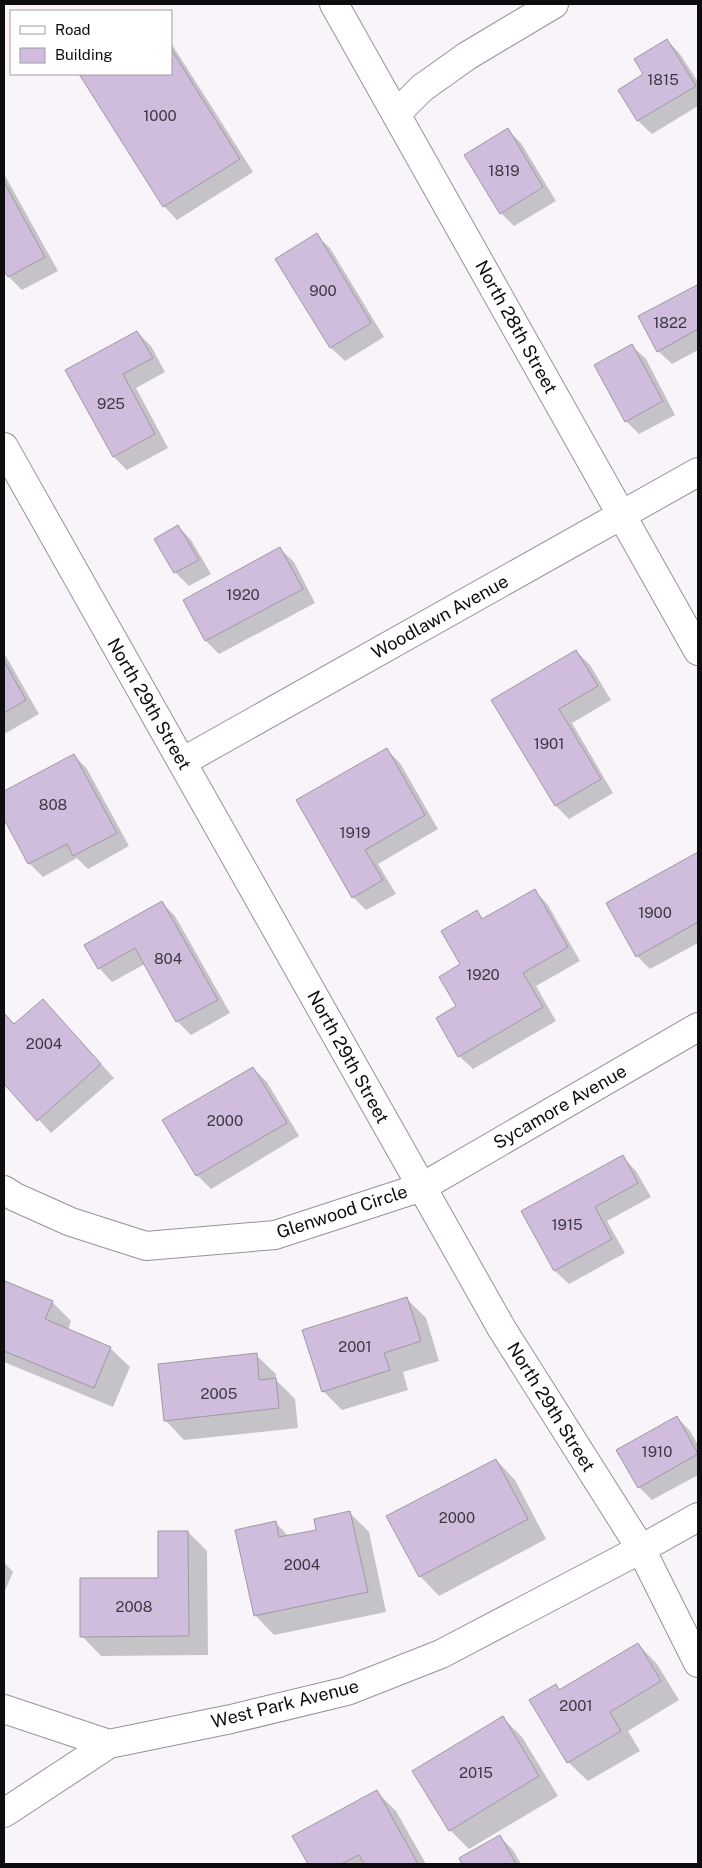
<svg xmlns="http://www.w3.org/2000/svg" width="702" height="1868" font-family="'Public Sans',sans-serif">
<rect width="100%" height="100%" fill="#f8f4fa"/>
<path fill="#0003" d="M 667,40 L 680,54 L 698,82 L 698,106 L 652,134 L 638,121 L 620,90 L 645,74 Z
M 171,43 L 253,172 L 177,220 L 164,206 L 81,74 L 171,74 Z
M 508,130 L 521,143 L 556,201 L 514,226 L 501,213 Z
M 4,174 L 58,271 L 22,290 L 9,277 L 4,268 Z
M 316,235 L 330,248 L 384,337 L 345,361 L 331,348 L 277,259 Z
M 697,287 L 698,288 L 698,350 L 672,364 L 658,351 Z
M 137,332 L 151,346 L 165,372 L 136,388 L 168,448 L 127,470 L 114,457 L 66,370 Z
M 632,346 L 646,359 L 675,415 L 639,434 L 626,421 Z
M 178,526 L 191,540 L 211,574 L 189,586 L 175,572 L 156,539 Z
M 280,549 L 294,562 L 315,603 L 219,654 L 206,641 L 184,600 Z
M 576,651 L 590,665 L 611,700 L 572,723 L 613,793 L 569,819 L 556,806 L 493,701 Z
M 4,653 L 39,714 L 4,734 Z
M 387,750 L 400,763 L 438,829 L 378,864 L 396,894 L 366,910 L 353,897 Z
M 74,755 L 87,769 L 129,846 L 88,869 L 77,858 L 43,877 L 29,863 L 4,817 L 4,793 Z
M 698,853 L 698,943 L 650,969 L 637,956 L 608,904 Z
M 535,891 L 548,905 L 580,961 L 536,986 L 556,1021 L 473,1069 L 459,1056 L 458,1007 L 462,965 L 477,912 L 484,920 Z
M 162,903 L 175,916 L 230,1013 L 191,1035 L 177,1021 L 145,964 L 112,982 L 99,968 Z
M 43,1000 L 114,1078 L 51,1133 L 4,1082 L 4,1013 L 15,1025 Z
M 253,1068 L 267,1082 L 299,1136 L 211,1189 L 197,1175 L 164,1121 Z
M 623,1157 L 636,1171 L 651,1197 L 607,1221 L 625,1253 L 569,1284 L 555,1271 L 523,1211 Z
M 4,1288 L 52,1302 L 71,1321 L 68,1330 L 110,1348 L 130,1367 L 113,1407 L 4,1362 Z
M 406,1298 L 426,1318 L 439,1361 L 403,1372 L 408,1390 L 342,1410 L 323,1391 Z
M 256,1355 L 276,1374 L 276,1380 L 295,1399 L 298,1428 L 184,1440 L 165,1420 Z
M 677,1417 L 690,1431 L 698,1445 L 698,1475 L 652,1500 L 639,1487 Z
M 496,1460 L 515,1480 L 546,1539 L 439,1596 L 420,1576 Z
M 350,1513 L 369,1532 L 386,1612 L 274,1635 L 255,1615 L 276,1523 L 289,1537 L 318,1531 Z
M 188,1532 L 207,1551 L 208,1655 L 101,1656 L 82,1636 L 160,1579 Z
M 4,1562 L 13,1572 L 4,1593 Z
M 638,1644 L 657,1664 L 679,1700 L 628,1731 L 640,1751 L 588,1781 L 568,1762 L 556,1686 L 560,1691 Z
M 503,1718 L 522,1737 L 558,1796 L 469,1849 L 450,1830 Z
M 376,1791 L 396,1811 L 426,1864 L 309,1864 L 294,1837 Z
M 500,1837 L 513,1850 L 521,1864 L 464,1864 L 460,1859 Z"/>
<path fill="#d0bddd" stroke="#9d9a9f" d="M 667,39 L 696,86 L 637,121 L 618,90 L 643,74 L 634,59 Z
M 171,49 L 240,159 L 163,207 L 79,74 L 171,74 Z
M 508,128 L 543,187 L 500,214 L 464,155 Z
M 4,182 L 45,257 L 8,277 L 4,271 Z
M 317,233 L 371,323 L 330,348 L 275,259 Z
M 697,285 L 698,288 L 698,329 L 657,352 L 638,316 Z
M 137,331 L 153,358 L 123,374 L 155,434 L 113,457 L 65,370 Z
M 632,344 L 663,401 L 625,422 L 594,365 Z
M 178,525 L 199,560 L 174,573 L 154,539 Z
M 280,547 L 303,589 L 205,641 L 183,600 Z
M 576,650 L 598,686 L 559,709 L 601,779 L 555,806 L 491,700 Z
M 4,661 L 26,700 L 4,713 Z
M 387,748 L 425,815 L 365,850 L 383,880 L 352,898 L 296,800 Z
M 74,754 L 117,833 L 73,856 L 67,844 L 28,864 L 4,819 L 4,791 Z
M 698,852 L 698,922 L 636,957 L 606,903 Z
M 535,889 L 568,947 L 523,973 L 543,1007 L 458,1057 L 436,1018 L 456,1006 L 439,977 L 460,964 L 441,931 L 477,910 L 482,919 Z
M 162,901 L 218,1000 L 176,1022 L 135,948 L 98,969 L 84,945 Z
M 43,999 L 101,1064 L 37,1121 L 4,1084 L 4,1013 L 14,1024 Z
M 253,1067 L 287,1123 L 196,1176 L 162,1120 Z
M 623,1155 L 638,1183 L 595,1207 L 612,1239 L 554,1271 L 521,1211 Z
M 5,1281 L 53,1301 L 45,1319 L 111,1347 L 94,1388 L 4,1351 L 4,1286 Z
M 407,1297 L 421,1341 L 384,1353 L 390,1370 L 322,1392 L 302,1330 Z
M 257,1353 L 259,1380 L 276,1378 L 279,1408 L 164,1421 L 158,1364 Z
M 677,1416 L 698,1454 L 638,1488 L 616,1450 Z
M 496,1459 L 528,1519 L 419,1577 L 386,1516 Z
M 350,1511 L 368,1592 L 254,1616 L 235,1530 L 276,1521 L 279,1537 L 316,1530 L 314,1519 Z
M 158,1531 L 188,1531 L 189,1636 L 80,1637 L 80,1578 L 158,1578 Z
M 638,1643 L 661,1681 L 610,1712 L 621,1731 L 567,1763 L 529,1700 L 556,1684 L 559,1690 Z
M 503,1716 L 539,1776 L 449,1831 L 412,1771 Z
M 377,1790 L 418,1864 L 364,1864 L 359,1855 L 341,1864 L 308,1864 L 292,1836 Z
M 500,1835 L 516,1864 L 462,1864 L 459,1858 Z"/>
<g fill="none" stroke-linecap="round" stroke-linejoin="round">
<defs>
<path id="minor" d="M 334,4 L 698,651
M 396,114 L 422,88 L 467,56 L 554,4
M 4,447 L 502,1329 L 641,1549 L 698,1663
M 182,762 L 698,472
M 4,1190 L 15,1197 L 71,1222 L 146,1246 L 275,1235 L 422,1187 L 698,1027
M 4,1709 L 109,1744
M 4,1813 L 109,1744 L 231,1719 L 347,1691 L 441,1654 L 641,1549 L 698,1517"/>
</defs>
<use href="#minor" stroke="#959298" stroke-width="30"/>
<use href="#minor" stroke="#fff" stroke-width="28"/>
</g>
<g text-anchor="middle" stroke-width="4" stroke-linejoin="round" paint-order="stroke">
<g font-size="15" fill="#3e3842">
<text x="663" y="85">1815</text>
<text x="160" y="121">1000</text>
<text x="504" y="176">1819</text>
<text x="323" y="296">900</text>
<text x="670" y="328">1822</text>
<text x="111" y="409">925</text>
<text x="243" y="600">1920</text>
<text x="549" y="749">1901</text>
<text x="53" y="810">808</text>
<text x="355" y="838">1919</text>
<text x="655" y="918">1900</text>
<text x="168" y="964">804</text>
<text x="483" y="980">1920</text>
<text x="44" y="1049">2004</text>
<text x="225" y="1126">2000</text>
<text x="567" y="1230">1915</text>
<text x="355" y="1352">2001</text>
<text x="219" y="1399">2005</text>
<text x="657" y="1457">1910</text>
<text x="457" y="1523">2000</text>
<text x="302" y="1570">2004</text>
<text x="134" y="1612">2008</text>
<text x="576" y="1711">2001</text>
<text x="476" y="1778">2015</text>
</g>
<g font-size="18" fill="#0d0c0e" stroke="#fff">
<text transform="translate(516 327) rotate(61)" y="6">North 28th Street</text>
<text transform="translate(440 617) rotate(-29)" y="6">Woodlawn Avenue</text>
<text transform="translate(149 704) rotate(60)" y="6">North 29th Street</text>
<text transform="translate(348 1057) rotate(61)" y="6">North 29th Street</text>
<text transform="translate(560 1107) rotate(-30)" y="6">Sycamore Avenue</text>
<text transform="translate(342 1212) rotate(-18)" y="6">Glenwood Circle</text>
<text transform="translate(551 1407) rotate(58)" y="6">North 29th Street</text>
<text transform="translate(285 1704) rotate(-14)" y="6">West Park Avenue</text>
</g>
</g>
<rect width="702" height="1868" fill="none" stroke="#0d0c0e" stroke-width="10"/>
<rect x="10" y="10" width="162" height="65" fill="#ffffff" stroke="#9e9e9f"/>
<rect x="20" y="26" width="25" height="8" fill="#ffffff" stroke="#9e9e9f"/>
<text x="55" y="35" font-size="15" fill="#0d0c0e">Road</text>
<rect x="20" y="48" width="25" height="15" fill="#d0bddd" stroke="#9e9e9f"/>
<text x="55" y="60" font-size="15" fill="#0d0c0e">Building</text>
</svg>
